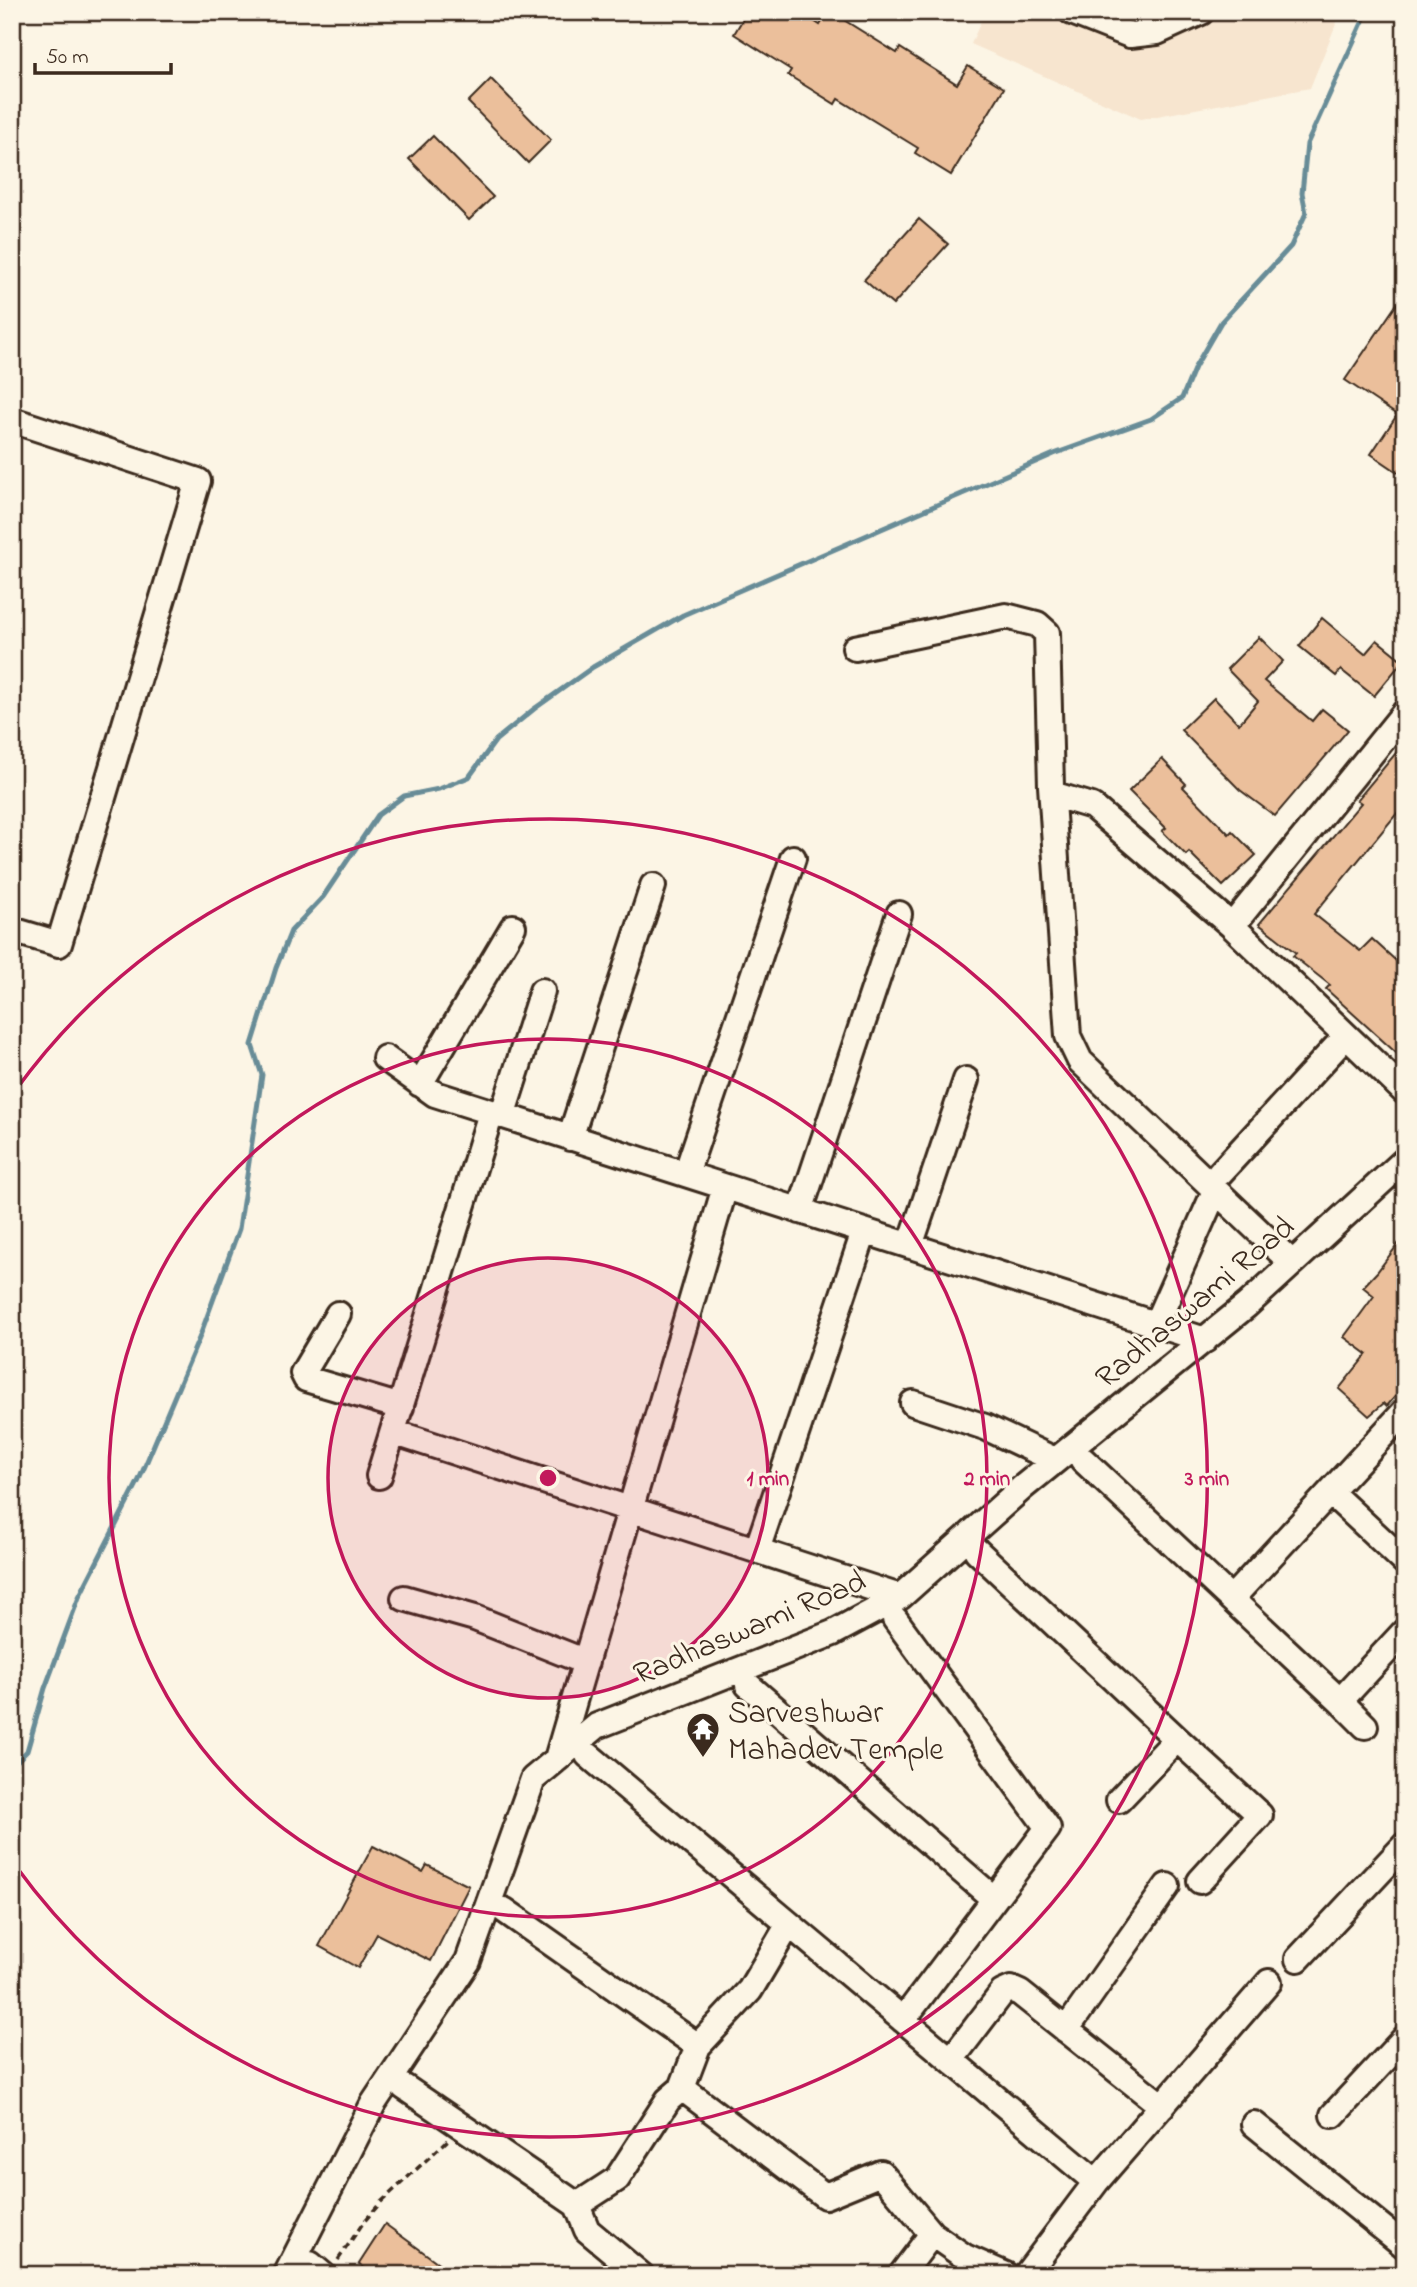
<svg xmlns="http://www.w3.org/2000/svg" width="1417" height="2287" font-family="'Indie Flower',sans-serif">
<rect width="100%" height="100%" fill="#fcf5e5"/>
<filter id="ink" filterUnits="userSpaceOnUse"><feTurbulence type="fractalNoise" baseFrequency=".0143" numOctaves="2"/><feDisplacementMap in="SourceGraphic" scale="14" xChannelSelector="R" yChannelSelector="G"/><feConvolveMatrix kernelMatrix="1 2 1 2 8 2 1 2 1" color-interpolation-filters="sRGB"/></filter>
<g filter="url(#ink)">
<path fill="#f7e5cf" d="M 985,12 L 1341,12 L 1310,88 L 1141,119 L 971,44 Z"/>
<g fill="none" stroke-linecap="round" stroke-linejoin="round">
<path stroke="#688c97" stroke-width="5" d="M 12,1766 L 27,1751 L 45,1688 L 79,1597 L 139,1480 L 200,1336 L 239,1229 L 262,1075 L 252,1045 L 276,968 L 291,931 L 323,897 L 378,815 L 404,796 L 439,789 L 469,777 L 496,740 L 534,709 L 593,667 L 683,615 L 1054,454 L 1151,419 L 1182,398 L 1195,367 L 1221,322 L 1291,246 L 1306,213 L 1302,193 L 1307,144 L 1367,12"/>
</g>
<path fill="#ebbf9b" stroke="#3b2a1e" stroke-width="2" d="M 747,12 L 800,12 L 820,25 L 828,12 L 831,12 L 897,53 L 900,48 L 957,84 L 968,66 L 1004,88 L 951,175 L 915,153 L 918,148 L 838,99 L 835,104 L 788,75 L 791,70 L 734,34 Z
M 491,79 L 551,140 L 528,163 L 468,102 Z
M 433,136 L 493,197 L 469,220 L 409,159 Z
M 919,219 L 948,244 L 893,305 L 864,280 Z
M 1405,292 L 1405,477 L 1371,454 L 1397,415 L 1345,380 Z
M 1322,618 L 1365,654 L 1377,640 L 1403,661 L 1374,696 L 1341,670 L 1336,676 L 1299,646 Z
M 1259,637 L 1283,661 L 1264,681 L 1312,721 L 1322,709 L 1348,730 L 1275,816 L 1240,790 L 1181,730 L 1214,698 L 1239,724 L 1258,701 L 1227,669 Z
M 1405,742 L 1405,817 L 1398,812 L 1314,914 L 1360,951 L 1372,939 L 1405,969 L 1405,1061 L 1326,989 L 1330,985 L 1293,956 L 1296,953 L 1259,924 L 1361,803 L 1357,800 Z
M 1162,759 L 1186,784 L 1183,787 L 1229,834 L 1232,831 L 1256,855 L 1223,886 L 1189,852 L 1186,855 L 1162,831 L 1166,828 L 1129,791 Z
M 1405,1235 L 1405,1385 L 1387,1406 L 1384,1403 L 1369,1416 L 1339,1389 L 1367,1354 L 1344,1337 L 1374,1296 L 1363,1287 L 1377,1272 Z
M 373,1846 L 423,1872 L 427,1865 L 469,1886 L 431,1961 L 377,1934 L 358,1968 L 319,1946 Z
M 385,2224 L 441,2265 L 435,2275 L 375,2275 L 359,2264 Z"/>
<g fill="none" stroke-linecap="round" stroke-linejoin="round">
<defs>
<path id="minor" d="M 1072,12 L 1130,35 L 1157,32 L 1201,12
M 12,420 L 198,481 L 59,944 L 12,930
M 855,648 L 1006,616 L 1037,624 L 1047,633 L 1051,786 L 1068,1036 L 1080,1061 L 1292,1263
M 1405,712 L 1232,926 L 1405,1092
M 1052,794 L 1092,806 L 1232,926
M 385,1058 L 435,1094 L 1205,1340
M 420,1084 L 513,927
M 502,1116 L 542,991
M 570,1138 L 653,886
M 1220,1173 L 1346,1036
M 686,1174 L 793,858
M 800,1211 L 899,914
M 910,1246 L 966,1080
M 338,1314 L 303,1373 L 306,1379 L 401,1407
M 1156,1324 L 1215,1191
M 913,1403 L 985,1427 L 1055,1460
M 393,1432 L 900,1597
M 1083,1460 L 1340,1701 L 1405,1631
M 379,1476 L 491,1113
M 1330,1492 L 1405,1562
M 757,1550 L 864,1232
M 977,1551 L 1177,1739 L 1260,1815 L 1200,1881
M 404,1598 L 475,1618 L 586,1662
M 1231,1599 L 1405,1411
M 895,1619 L 1048,1828 L 903,2020
M 748,1685 L 994,1899
M 1340,1701 L 1365,1726
M 588,1755 L 1096,2182 L 1026,2275
M 557,1759 L 725,1187
M 1119,1800 L 1177,1739
M 504,1910 L 698,2046
M 1298,1959 L 1405,1845
M 1066,2030 L 1167,1886
M 951,2060 L 1002,1993 L 1011,1989 L 1020,1993 L 1162,2106
M 404,2087 L 577,2205 L 587,2230 L 641,2275
M 682,2088 L 825,2196 L 881,2173 L 932,2234
M 1333,2115 L 1405,2038
M 1254,2124 L 1405,2246
M 1096,2182 L 1269,1982
M 577,2205 L 617,2179 L 668,2100 L 682,2088 L 698,2046 L 750,1990 L 789,1924
M 310,2264 L 323,2275
M 286,2275 L 373,2104 L 468,1961 L 533,1779 L 597,1726 L 833,1633 L 900,1597 L 1023,1487 L 1247,1305 L 1405,1160
M 901,2275 L 932,2234 L 965,2257 L 1006,2275"/>
</defs>
<use href="#minor" stroke="#3b2a1e" stroke-width="30"/>
<path stroke="#3b2a1e" stroke-width="3.5" stroke-dasharray="7 5" stroke-linecap="butt" d="M 338,2260 L 363,2223 L 381,2202 L 448,2140"/>
<use href="#minor" stroke="#fcf5e5" stroke-width="24"/>
</g>
</g>
<circle cx="548" cy="1478" r="220" fill="#c2185b" fill-opacity=".12"/>
<g fill="none" stroke="#c2185b" stroke-width="3.5">
<circle cx="548" cy="1478" r="220"/>
<circle cx="548" cy="1478" r="439"/>
<path d="M15 1091A659 659 0 1 1 15 1865"/>
</g>
<defs>
<symbol id="temple-pin" viewBox="-11 -11 22 30"><path d="M0 17L-7.5 6A9.5 9.5 0 1 1 7.5 6Z" fill="#3b2a1e" stroke="#fcf5e5"/><path d="M0-6L5-2H3V0L6.5 2.5H4V6H1.5V3h-3V6H-4V2.5H-6.5L-3 0V-2H-5Z" fill="#fff"/></symbol>
</defs>
<g fill-rule="evenodd">
<use href="#temple-pin" x="684" y="1710" width="38" height="52"/>
</g>
<g text-anchor="middle" stroke-width="6" stroke-linejoin="round" paint-order="stroke">
<g font-size="32" fill="#3b2a1e" stroke="#fcf5e5">
<text transform="translate(1194 1301) rotate(-40)" y="11">Radhaswami Road</text>
<text transform="translate(749 1626) rotate(-23)" y="11">Radhaswami Road</text>
</g>
<g font-size="32" fill="#3b2a1e" stroke="#fcf5e5" text-anchor="start">
<text x="728" y="1722">Sarveshwar<tspan x="728" dy="37">Mahadev Temple</tspan></text>
</g>
</g>
<circle cx="548" cy="1478" r="10" fill="#c2185b" stroke="#fcf5e5" stroke-width="3.5"/>
<g font-size="21" text-anchor="middle" font-weight="bold" fill="#c2185b" stroke="#fcf5e5" stroke-width="6" stroke-linejoin="round" paint-order="stroke">
<text x="768" y="1485">1 min</text>
<text x="987" y="1485">2 min</text>
<text x="1207" y="1485">3 min</text>
</g>
<rect width="1417" height="2287" fill="none" stroke="#fcf5e5" stroke-width="42"/>
<rect x="21" y="21" width="1375" height="2245" fill="none" stroke="#3b2a1e" stroke-width="2.5" filter="url(#ink)"/>
<path d="M35 63v10h136v-10" fill="none" stroke="#3b2a1e" stroke-width="3.5"/>
<text x="46" y="63" font-size="21" fill="#3b2a1e" stroke="#fcf5e5" stroke-width="5" paint-order="stroke">50 m</text>
</svg>
